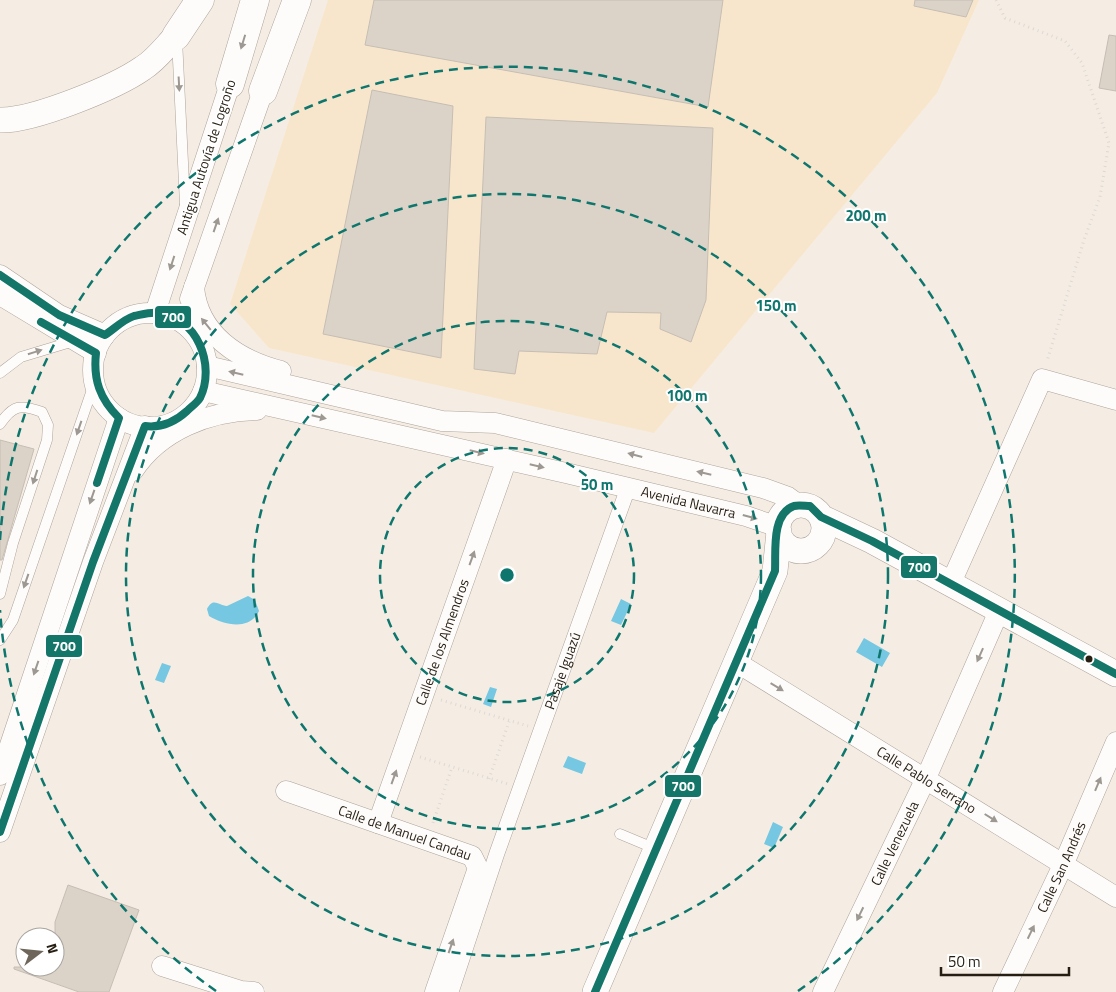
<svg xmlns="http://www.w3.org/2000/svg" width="1116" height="992" font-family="'Titillium Web',sans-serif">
<rect width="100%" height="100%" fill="#f5ede3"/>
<path fill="#f8e6cc" d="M 328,0 L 979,0 L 937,93 L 654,433 L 269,348 L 230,304 Z"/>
<path fill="#75c7e2" d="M 248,596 L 255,600 L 259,611 C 250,631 224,625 209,616 L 207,609 C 213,597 218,605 227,606 Z
M 621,599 L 631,604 L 621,625 L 611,621 Z
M 864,638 L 890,653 L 882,667 L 856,652 Z
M 162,663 L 171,666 L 164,683 L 155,680 Z
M 490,687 L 497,689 L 491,707 L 483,704 Z
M 568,756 L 586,763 L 582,774 L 563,767 Z
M 773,822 L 783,827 L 774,848 L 764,844 Z"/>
<path fill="#dbd3c8" stroke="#c6beb4" d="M 374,0 L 723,0 L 708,107 L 365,45 Z
M 915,0 L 973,0 L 966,17 L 914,6 Z
M 1109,35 L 1116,36 L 1116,91 L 1099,88 Z
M 372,90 L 453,106 L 441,358 L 323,334 Z
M 486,117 L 713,128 L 706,300 L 691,342 L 660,329 L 661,313 L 607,312 L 597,354 L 519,351 L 515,374 L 474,369 Z
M 0,440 L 34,449 L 2,560 L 0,560 Z
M 68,885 L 139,910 L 109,992 L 79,992 L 14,969 L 14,967 L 55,967 L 55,922 Z"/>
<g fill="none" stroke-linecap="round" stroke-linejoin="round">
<defs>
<path id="service" d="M 177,39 L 185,204
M 0,373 L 21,357 L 74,341
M 0,424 C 13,405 20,404 42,412 L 48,425 L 47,440 L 13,543 L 0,594
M 0,640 L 13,620 L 95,381
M 620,834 L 656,849"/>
<g id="pedestrian">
<path id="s1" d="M 451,992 L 497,853 L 628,488"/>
</g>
<g id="minor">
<path d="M 0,275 L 59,315 L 105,335"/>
<path d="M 194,287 C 198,334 238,360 281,371"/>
<path d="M 0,295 L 96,353"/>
<path d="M 190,299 L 263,91"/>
<path d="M 155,313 L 230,84"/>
<circle cx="150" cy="370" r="57"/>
<path d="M 207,366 L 442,421 L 495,423 L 763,488 L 788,497 L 799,505"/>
<path id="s2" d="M 203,391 L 566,473 L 746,516 L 778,527"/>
<path d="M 133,471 C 160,430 209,411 257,410"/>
<path d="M 950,585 L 1042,379 L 1116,400"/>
<path id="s3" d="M 736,662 L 1116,897"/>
<path d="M 0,775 L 119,418"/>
<path id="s4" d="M 286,791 L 472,856 L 478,868 L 435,992"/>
<path id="s5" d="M 378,823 L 507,459"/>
<path d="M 0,832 L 93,562 L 145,426"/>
<path d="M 162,966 L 241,991 L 254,992"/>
<path id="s6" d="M 823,992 L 926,778 L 999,611"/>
<path id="s7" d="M 1003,992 L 1064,863 L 1116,742"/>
</g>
<path id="tertiary" d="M 0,120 C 33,121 116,87 143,68 C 156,60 166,46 176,36
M778 528a23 23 0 1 1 46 0a23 23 0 1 1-46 0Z
M 821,517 L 872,541 L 1116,674
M 595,992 L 775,571 L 779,532"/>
<path id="trunk" d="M 176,36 L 200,0
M 230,84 L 255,0
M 263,91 L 297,0"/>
</defs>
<use href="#service" stroke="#aca49a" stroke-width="11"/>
<use href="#pedestrian" stroke="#aca49a" stroke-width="16"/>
<use href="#minor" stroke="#aca49a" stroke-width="21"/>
<use href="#tertiary" stroke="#aca49a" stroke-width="26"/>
<use href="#trunk" stroke="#aca49a" stroke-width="29"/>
<path stroke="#dcd9d6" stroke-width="3" stroke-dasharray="1 4" stroke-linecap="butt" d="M 996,0 L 1005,18 L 1065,41 L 1082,63 L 1109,143 L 1100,197 L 1084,240 L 1047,361
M 441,700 L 528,726
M 420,757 L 508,784
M 489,779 L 510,719
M 433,823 L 452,767"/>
<use href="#service" stroke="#fefcfb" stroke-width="10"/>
<use href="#pedestrian" stroke="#fefcfb" stroke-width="15"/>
<use href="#minor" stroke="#fefcfb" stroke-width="20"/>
<use href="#tertiary" stroke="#fefcfb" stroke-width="25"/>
<use href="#trunk" stroke="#fefcfb" stroke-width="28"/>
<defs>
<path id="bus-1" d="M 0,275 L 59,315 L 105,335 C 114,329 124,319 134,316 C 140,315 150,312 157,313 C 197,316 216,365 200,398 C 197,403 191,407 187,411 C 175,422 161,428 145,426 L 93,562 L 0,832
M 41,322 L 96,353 C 93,380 100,399 119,418 L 97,483
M 595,992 L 775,571 C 776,552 771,514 794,506 C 798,505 806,506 810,506 L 821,517 L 872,541 L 1116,674"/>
</defs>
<use href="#bus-1" stroke="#fff" stroke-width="11"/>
<use href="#bus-1" stroke="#147668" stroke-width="8"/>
</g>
<defs><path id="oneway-solid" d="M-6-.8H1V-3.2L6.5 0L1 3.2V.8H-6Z" transform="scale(1.25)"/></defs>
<g fill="#9d9892">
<use href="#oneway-solid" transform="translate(243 42) rotate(107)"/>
<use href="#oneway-solid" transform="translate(179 84) rotate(87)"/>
<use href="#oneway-solid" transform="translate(216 225) rotate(-71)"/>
<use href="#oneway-solid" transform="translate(172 263) rotate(108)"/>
<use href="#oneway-solid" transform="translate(206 324) rotate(-129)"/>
<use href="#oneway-solid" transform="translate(35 352) rotate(-18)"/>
<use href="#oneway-solid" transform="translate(236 373) rotate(-167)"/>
<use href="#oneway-solid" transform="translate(319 417) rotate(13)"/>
<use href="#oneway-solid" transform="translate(79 428) rotate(109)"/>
<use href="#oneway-solid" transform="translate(477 452) rotate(13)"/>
<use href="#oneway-solid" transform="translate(635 455) rotate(-165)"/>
<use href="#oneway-solid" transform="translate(537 466) rotate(13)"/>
<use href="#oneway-solid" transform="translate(704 473) rotate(-167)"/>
<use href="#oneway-solid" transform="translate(35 477) rotate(108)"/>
<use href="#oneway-solid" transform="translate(92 497) rotate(109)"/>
<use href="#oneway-solid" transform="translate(750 517) rotate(15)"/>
<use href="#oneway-solid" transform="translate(472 558) rotate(-70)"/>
<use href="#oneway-solid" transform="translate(26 581) rotate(109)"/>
<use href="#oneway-solid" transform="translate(980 655) rotate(114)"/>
<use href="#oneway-solid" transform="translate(36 668) rotate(109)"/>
<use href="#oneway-solid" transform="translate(777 687) rotate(31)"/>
<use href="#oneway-solid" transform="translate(394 777) rotate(-70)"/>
<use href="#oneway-solid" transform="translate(1098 784) rotate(-67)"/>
<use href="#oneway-solid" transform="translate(991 818) rotate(32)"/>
<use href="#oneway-solid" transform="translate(860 914) rotate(116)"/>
<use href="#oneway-solid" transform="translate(1031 932) rotate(-64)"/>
<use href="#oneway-solid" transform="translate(451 946) rotate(-71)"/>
</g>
<g fill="none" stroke="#0f766e" stroke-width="2.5" stroke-dasharray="9 6">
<circle cx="507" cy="575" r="127"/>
<circle cx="507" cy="575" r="254"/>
<circle cx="507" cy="575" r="381"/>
<path d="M216 991A508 508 0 0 1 0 610M0 540A508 508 0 1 1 798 991"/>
</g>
<circle fill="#261e12" stroke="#fff" stroke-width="2" cx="1089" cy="659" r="4.5"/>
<g text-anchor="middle" stroke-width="4" stroke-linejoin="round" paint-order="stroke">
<g font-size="14" fill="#261e12" stroke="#fff">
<text transform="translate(206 157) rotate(-72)" y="5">Antigua Autovía de Logroño</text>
<text dy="5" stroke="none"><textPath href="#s2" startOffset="498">Avenida Navarra</textPath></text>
<text dy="5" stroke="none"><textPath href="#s5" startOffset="192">Calle de los Almendros</textPath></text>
<text dy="5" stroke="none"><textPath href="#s1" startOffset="340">Pasaje Iguazú</textPath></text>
<text dy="5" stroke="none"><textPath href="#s3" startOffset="224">Calle Pablo Serrano</textPath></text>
<text dy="5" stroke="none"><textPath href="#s4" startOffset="126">Calle de Manuel Candau</textPath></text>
<text dy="5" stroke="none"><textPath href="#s6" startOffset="165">Calle Venezuela</textPath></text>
<text dy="5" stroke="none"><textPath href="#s7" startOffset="138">Calle San Andrés</textPath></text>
</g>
</g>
<circle cx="507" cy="575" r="8" fill="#0f766e" stroke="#fff" stroke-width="2.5"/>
<g font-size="15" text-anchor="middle" font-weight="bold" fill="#0f766e" stroke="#fff" stroke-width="4" stroke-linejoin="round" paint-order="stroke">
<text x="866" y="221">200 m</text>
<text x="776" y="311">150 m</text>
<text x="687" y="401">100 m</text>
<text x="597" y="490">50 m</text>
</g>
<g stroke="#fff" stroke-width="2">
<rect x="154" y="305" width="38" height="24" rx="5" fill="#147668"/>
<rect x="900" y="555" width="38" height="24" rx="5" fill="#147668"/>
<rect x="45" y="634" width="38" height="24" rx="5" fill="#147668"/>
<rect x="664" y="774" width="38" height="24" rx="5" fill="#147668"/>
</g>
<g font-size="14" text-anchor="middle" font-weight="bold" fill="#fff">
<text x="173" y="322">700</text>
<text x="919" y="572">700</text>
<text x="64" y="651">700</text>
<text x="683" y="791">700</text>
</g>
<g transform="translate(40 952) rotate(74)"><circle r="24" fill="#ffffff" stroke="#a8a5a0"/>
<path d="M0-4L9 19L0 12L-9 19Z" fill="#6e665b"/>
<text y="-8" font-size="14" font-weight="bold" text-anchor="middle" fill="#261e12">N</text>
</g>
<path d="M941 967v8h128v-8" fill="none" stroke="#261e12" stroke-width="2.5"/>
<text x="948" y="967" font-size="15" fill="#261e12" stroke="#ffffff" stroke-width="4" paint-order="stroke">50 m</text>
</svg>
